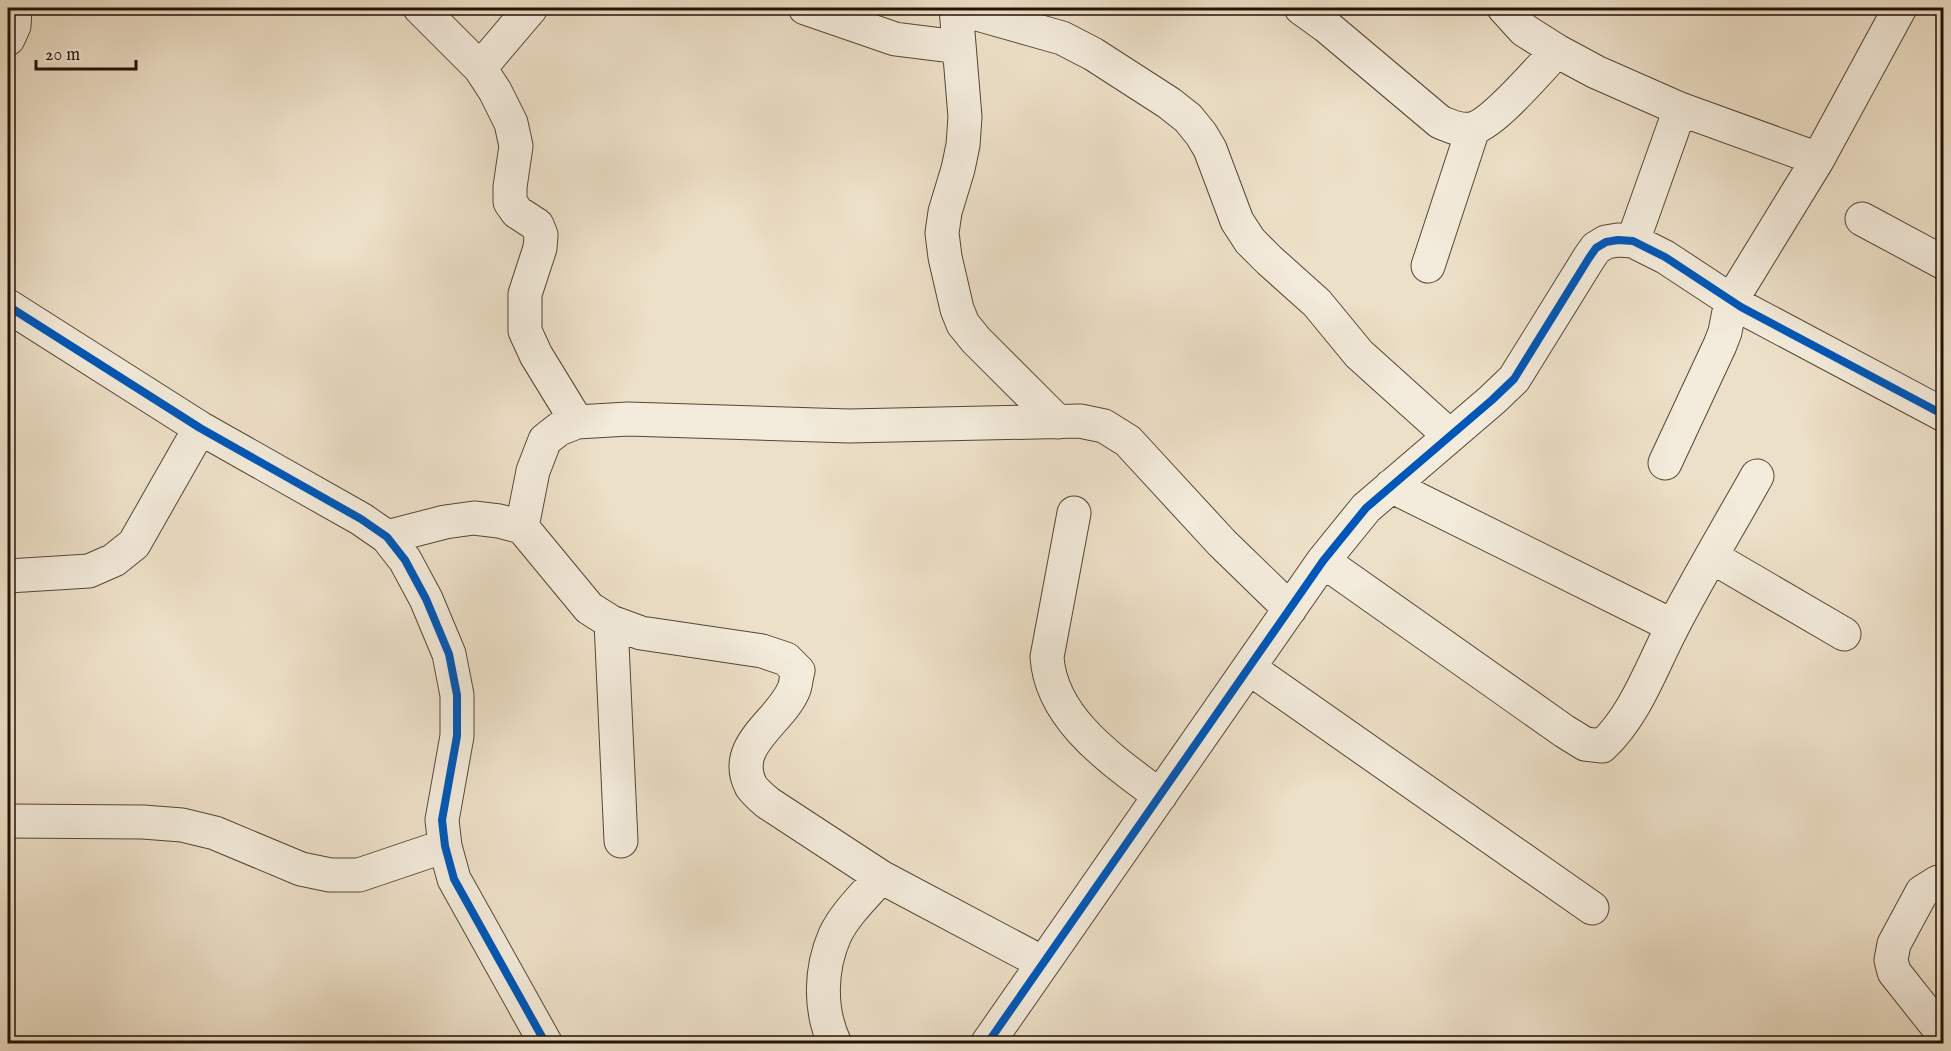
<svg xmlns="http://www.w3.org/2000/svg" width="1951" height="1051" font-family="'IM FELL English',serif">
<rect width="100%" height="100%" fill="#ede0c8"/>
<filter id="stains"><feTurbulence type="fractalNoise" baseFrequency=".00333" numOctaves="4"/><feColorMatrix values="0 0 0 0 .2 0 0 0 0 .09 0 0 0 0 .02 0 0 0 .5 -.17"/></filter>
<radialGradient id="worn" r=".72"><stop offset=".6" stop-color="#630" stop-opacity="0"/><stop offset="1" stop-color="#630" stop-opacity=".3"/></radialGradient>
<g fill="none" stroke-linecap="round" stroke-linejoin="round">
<defs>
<path id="minor" d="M 420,8 L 480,68 L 495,91 L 511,123 L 516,146 L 510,187 L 510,202 L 517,212 L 537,225 L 541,235 L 540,248 L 525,294 L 525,331 L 536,355 L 577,422
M 805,8 L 895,39 L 959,47
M 956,8 L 1062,38 L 1093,54 L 1169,103 L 1188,118 L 1201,134 L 1210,149 L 1237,221 L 1250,241 L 1269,260 L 1317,303 L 1359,354 L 1450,436
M 956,8 L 965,117 L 963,145 L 958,169 L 945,212 L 942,233 L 945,257 L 957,309 L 963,324 L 976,340 L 1058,422
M 1301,8 L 1326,26 L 1440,122 C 1450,126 1459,131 1471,129 C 1493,125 1539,69 1557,51
M 1504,8 L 1524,30 L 1557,51 L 1596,72 L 1680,109 L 1818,159
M 8,39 L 14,26 L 15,8
M 480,68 L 531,8
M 1862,219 L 1944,263
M 1633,241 L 1680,109
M 1428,266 L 1473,129
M 8,306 L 200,428 L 361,519 L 387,537 L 405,560 L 426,599 L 449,654 L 457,695 L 457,736 L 442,820 L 445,846 L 454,879 L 546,1044
M 1665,463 L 1720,345 L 1725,332 L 1731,301 L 1818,159 L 1900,8
M 1391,486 L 1673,626
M 1074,513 L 1047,657 C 1051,720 1114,761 1160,796
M 522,527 L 533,471 L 545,440 L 559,429 L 577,422 L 628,419 L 849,426 L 1080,421 L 1104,426 L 1128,441 L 1222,543 L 1290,609
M 387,537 L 445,522 L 474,518 L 499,521 L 522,527 L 589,608 L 611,622 L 641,633 L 762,651 L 786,659 L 798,671 C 796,677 796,684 794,689 C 781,722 730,745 751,786 C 755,792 762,798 768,803 L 881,877 L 1043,963
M 1712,557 L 1844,634
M 1323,561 L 1564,731 L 1585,744 L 1602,746 C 1635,716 1652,666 1672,628 C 1699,576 1729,526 1757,476
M 8,576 L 89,571 L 114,560 L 134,544 L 200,428
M 611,622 L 621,841
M 1249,668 L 1592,908
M 8,821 L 143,822 L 182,825 L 215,833 L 301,869 L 330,875 L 359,875 L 445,846
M 1944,882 L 1938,882 L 1922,892 L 1894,944 L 1891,960 L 1894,972 L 1944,1035
M 835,1044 C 819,1010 820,969 835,935 C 845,914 865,895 881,877
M 987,1044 L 1323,561 L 1366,508 L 1492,400 L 1514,379 L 1589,258 L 1596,248 L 1606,242 L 1618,240 L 1633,241 L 1665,257 L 1741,307 L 1944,415"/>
</defs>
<use href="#minor" stroke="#554636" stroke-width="35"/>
<use href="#minor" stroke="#f3ebdb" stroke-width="33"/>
<defs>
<path id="cycleway" d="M 8,306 L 200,428 L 361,519 L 387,537 L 405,560 L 426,599 L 449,654 L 457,695 L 457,736 L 442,820 L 445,846 L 454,879 L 546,1044
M 987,1044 L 1323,561 L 1366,508 L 1492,400 L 1514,379 L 1589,258 L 1596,248 L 1606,242 L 1618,240 L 1633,241 L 1665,257 L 1741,307 L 1944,415"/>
</defs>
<use href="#cycleway" stroke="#f3ebdb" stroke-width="11"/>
<use href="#cycleway" stroke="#0057b8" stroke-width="8"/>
</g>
<rect width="1951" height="1051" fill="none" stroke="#ede0c8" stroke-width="30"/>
<rect x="9" y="9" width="1933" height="1033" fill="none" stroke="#221206" stroke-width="3"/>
<rect x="15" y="15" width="1921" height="1021" fill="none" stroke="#221206" stroke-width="1.5"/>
<path d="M36 60v9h100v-9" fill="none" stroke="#221206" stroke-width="3"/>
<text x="45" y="60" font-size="18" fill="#221206" stroke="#f3ebdb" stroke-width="4.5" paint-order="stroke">20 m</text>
<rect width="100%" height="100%" filter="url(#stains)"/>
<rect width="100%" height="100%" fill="url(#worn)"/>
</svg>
